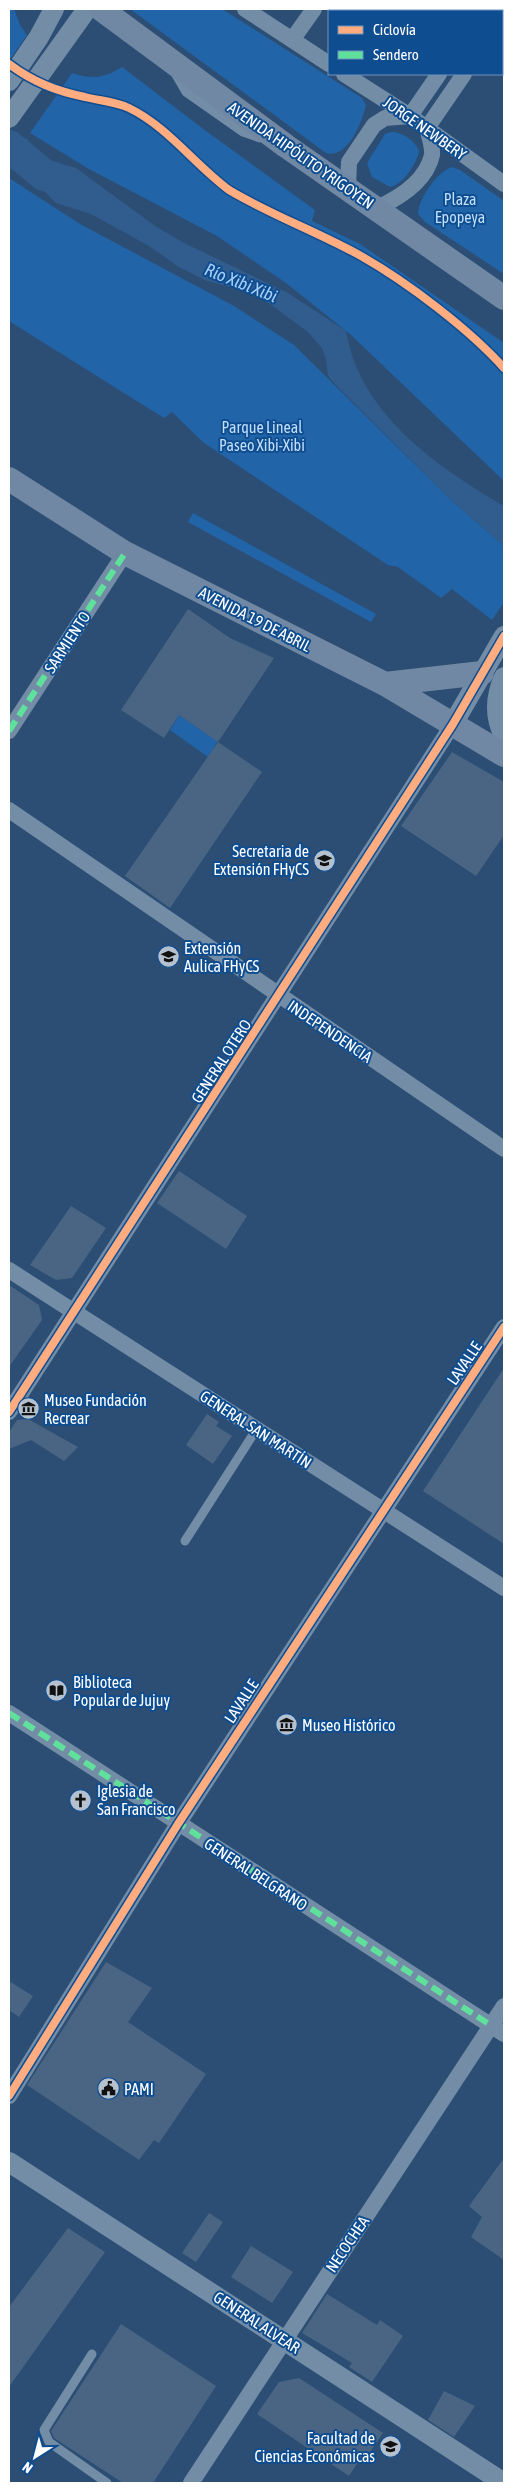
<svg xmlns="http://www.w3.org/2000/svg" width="513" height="2492" font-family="'Asap Condensed',sans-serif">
<rect width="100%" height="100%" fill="#2c4e74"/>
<path fill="#2264a8" d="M 9,9 L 14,9 L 20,25 L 27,35 L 9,61 Z
M 130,9 L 222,9 L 362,98 L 366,105 C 362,122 348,159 326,153 Z
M 122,67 L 206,131 L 315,210 L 312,221 L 360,244 L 504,343 L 504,481 L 351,335 L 286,283 L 217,236 L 89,169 L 30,133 L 72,73 C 91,80 105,78 122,67 Z
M 391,132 C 402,132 415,140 419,151 C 417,163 403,185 390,187 L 372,177 L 367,163 L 385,134 Z
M 452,167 L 460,170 L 504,201 L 504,274 L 425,222 L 418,214 C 418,199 438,171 452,167 Z
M 9,178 L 80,224 L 234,306 L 294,345 L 451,500 L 504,546 L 504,602 L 492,620 L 452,589 L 441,598 L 398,567 L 388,565 L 204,443 L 172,412 L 164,418 L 9,321 Z
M 193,513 L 376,614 L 371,622 L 188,522 Z
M 179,715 L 218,741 L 208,757 L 170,730 Z"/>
<path fill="#315d8e" d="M 27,138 L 32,148 L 45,159 L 76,168 L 155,226 L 184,243 L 288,293 L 346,331 C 360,414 436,466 504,506 L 504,546 L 451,500 L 336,385 L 328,376 L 326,359 L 322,348 L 308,332 L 255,293 L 207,281 L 179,267 L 149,246 L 91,214 L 56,203 L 34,181 L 9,168 L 9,163 Z"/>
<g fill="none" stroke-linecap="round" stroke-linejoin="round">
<path stroke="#315d8e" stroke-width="32" d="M 9,146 L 44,175 L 52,177"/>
</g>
<path fill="#496583" d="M 188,609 L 230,638 L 274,658 L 218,742 L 179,715 L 164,738 L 121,710 Z
M 218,742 L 262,772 L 170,908 L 125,876 Z
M 452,752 L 504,782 L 504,835 L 476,876 L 401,826 Z
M 179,1171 L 247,1216 L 226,1249 L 157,1203 Z
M 71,1206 L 106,1228 L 72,1278 L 56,1280 L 30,1265 Z
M 9,1285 L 39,1305 L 42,1320 L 9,1367 Z
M 504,1368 L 504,1544 L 423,1491 Z
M 207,1414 L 219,1422 L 216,1426 L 232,1436 L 213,1464 L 186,1445 Z
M 28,1419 L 78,1447 L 64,1461 L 31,1440 L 9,1449 L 9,1432 L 17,1420 Z
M 106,1962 L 152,1988 L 128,2022 L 206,2074 L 159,2143 L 154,2140 L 139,2160 L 27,2085 Z
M 9,1981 L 33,1996 L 19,2017 L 9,2010 Z
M 504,2158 L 504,2260 L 471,2237 L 482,2217 L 469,2206 Z
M 209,2213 L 223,2222 L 196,2262 L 182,2253 Z
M 68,2228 L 105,2252 L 9,2387 L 9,2307 Z
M 251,2246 L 293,2272 L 272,2303 L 231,2277 Z
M 327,2294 L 377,2325 L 380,2320 L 403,2336 L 372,2382 L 349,2367 L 352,2363 L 302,2333 Z
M 121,2324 L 216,2386 L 153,2483 L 123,2483 L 54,2438 L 51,2431 Z
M 299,2378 L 383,2433 L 367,2456 L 360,2459 L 349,2476 L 257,2414 L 279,2382 Z
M 444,2391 L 475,2406 L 454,2437 L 428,2420 Z"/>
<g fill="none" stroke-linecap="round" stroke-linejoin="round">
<path stroke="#738da7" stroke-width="9" d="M 175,73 L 186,92 L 243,132 L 260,138
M 185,1541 L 256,1430
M 92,2354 L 44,2430 L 49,2442 L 107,2483"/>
<path stroke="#738da7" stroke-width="16" d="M 245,9 L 329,64
M 481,11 L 483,9
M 502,16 L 504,12
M 292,40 L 314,9
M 344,74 L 410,116 L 504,184
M 410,116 L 439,74
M 427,128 L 464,74
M 348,188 L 349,162 L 374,125 L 385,118 L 410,116
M 377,208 C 399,198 426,182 432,155 C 433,148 429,136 427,128
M 9,731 L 125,553
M 9,810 L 504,1149
M 9,1270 L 504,1588
M 9,1412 L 453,724
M 9,1713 L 504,2034
M 9,2096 L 178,1824 L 504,1327
M 191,2483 L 504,2006"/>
<path stroke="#738da7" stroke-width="20" d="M 9,81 L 39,37 L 54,9
M 9,118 L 87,9
M 504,677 C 495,697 494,716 504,736
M 453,724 L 504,636
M 9,2162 L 504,2483"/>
<path stroke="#7088a3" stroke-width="24" d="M 101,9 L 286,146 L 504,298
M 9,479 L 125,553 L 385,684 L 504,755
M 385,684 L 482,673"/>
<path stroke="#60e19b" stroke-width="6" stroke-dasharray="12 6" stroke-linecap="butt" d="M 9,731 L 125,553
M 9,1713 L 492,2026"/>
<defs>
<path id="cycleway" d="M 9,64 C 33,82 56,91 85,97 C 100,101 114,101 129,108 C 168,127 194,164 229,190 C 271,215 318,232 361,256 C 407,282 469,329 504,368
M 9,1412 L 453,724 L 504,636
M 9,2096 L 178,1824 L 504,1327"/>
</defs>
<use href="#cycleway" stroke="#0f4d91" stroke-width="11"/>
<use href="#cycleway" stroke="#ffac80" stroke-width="8"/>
</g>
<defs>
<symbol id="university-disc" viewBox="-11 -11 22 22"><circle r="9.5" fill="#b5c1ce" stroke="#0f4d91"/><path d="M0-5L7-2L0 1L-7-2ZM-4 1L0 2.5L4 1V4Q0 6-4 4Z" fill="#111"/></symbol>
<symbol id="museum-disc" viewBox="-11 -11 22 22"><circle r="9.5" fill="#b5c1ce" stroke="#0f4d91"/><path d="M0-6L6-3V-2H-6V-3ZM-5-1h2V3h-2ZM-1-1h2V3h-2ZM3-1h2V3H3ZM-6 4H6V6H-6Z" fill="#111"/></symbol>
<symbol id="library-disc" viewBox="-11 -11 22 22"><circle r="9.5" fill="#b5c1ce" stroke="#0f4d91"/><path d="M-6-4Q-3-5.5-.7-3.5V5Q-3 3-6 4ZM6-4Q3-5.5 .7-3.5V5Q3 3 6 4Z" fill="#111"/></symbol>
<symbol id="church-disc" viewBox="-11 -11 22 22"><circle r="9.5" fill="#b5c1ce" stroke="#0f4d91"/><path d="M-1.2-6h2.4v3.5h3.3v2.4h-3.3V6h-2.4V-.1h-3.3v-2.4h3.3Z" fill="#111"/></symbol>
<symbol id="civic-disc" viewBox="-11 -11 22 22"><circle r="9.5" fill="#b5c1ce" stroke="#0f4d91"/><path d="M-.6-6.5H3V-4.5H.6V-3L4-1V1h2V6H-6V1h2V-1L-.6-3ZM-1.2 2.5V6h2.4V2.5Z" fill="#111"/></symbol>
</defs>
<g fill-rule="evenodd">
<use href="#university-disc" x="312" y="848" width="25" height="25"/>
<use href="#university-disc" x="156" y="944" width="25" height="25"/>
<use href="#museum-disc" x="16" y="1396" width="25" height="25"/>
<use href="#library-disc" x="44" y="1678" width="25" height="25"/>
<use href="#museum-disc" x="274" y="1712" width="25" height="25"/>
<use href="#church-disc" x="68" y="1788" width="25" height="25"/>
<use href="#civic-disc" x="96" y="2076" width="25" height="25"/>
<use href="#university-disc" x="378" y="2434" width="25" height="25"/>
</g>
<g text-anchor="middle" stroke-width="4" stroke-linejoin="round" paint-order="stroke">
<g font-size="16" fill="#fff" stroke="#0f4d91">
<text transform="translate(425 128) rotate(35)" y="6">JORGE NEWBERY</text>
<text transform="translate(301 155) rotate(35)" y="6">AVENIDA HIPÓLITO YRIGOYEN</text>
<text transform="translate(255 619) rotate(27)" y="6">AVENIDA 19 DE ABRIL</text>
<text transform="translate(67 642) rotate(-57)" y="6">SARMIENTO</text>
<text transform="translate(330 1031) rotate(34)" y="6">INDEPENDENCIA</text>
<text transform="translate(221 1061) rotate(-57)" y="6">GENERAL OTERO</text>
<text transform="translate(464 1363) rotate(-56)" y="6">LAVALLE</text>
<text transform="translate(256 1429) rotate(33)" y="6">GENERAL SAN MARTÍN</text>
<text transform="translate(241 1701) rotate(-57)" y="6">LAVALLE</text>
<text transform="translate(256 1874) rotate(33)" y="6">GENERAL BELGRANO</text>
<text transform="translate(347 2244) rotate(-56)" y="6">NECOCHEA</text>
<text transform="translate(257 2322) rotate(33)" y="6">GENERAL ALVEAR</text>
</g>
<g font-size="16" fill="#c1dffe" stroke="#0f4d91">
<text x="460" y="205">Plaza<tspan x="460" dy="18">Epopeya</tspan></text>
<text x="262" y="433">Parque Lineal<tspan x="262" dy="18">Paseo Xibi-Xibi</tspan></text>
</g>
<g font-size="16" fill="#fff" stroke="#0f4d91" text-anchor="start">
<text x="309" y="857" text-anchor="end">Secretaria de<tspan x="309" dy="18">Extensión FHyCS</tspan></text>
<text x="184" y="954">Extensión<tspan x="184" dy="18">Aulica FHyCS</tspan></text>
<text x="44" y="1406">Museo Fundación<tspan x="44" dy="18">Recrear</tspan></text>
<text x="73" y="1688">Biblioteca<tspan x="73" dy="18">Popular de Jujuy</tspan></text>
<text x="302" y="1731">Museo Histórico</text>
<text x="97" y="1797">Iglesia de<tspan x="97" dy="18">San Francisco</tspan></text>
<text x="124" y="2095">PAMI</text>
<text x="375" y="2444" text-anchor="end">Facultad de<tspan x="375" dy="18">Ciencias Económicas</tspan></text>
</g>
<g font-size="18" font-style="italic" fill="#a5cffb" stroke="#0f4d91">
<text transform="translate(241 283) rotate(22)" y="6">Río Xibi Xibi</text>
</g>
</g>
<rect width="513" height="2492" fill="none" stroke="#ffffff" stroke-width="20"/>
<rect x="328" y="10" width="175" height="65" fill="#0f4d91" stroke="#6f94bd"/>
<rect x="338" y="26" width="25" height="8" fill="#ffac80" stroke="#6f94bd"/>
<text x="373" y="35" font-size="15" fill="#ffffff">Ciclovía</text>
<rect x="338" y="51" width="25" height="8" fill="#60e19b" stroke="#6f94bd"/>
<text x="373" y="60" font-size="15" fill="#ffffff">Sendero</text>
<g transform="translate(35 2457) rotate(216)" stroke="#0f4d91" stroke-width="4" paint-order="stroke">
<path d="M0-4L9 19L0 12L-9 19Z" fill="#ffffff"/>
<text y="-8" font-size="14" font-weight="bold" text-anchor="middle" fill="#ffffff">N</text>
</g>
</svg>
